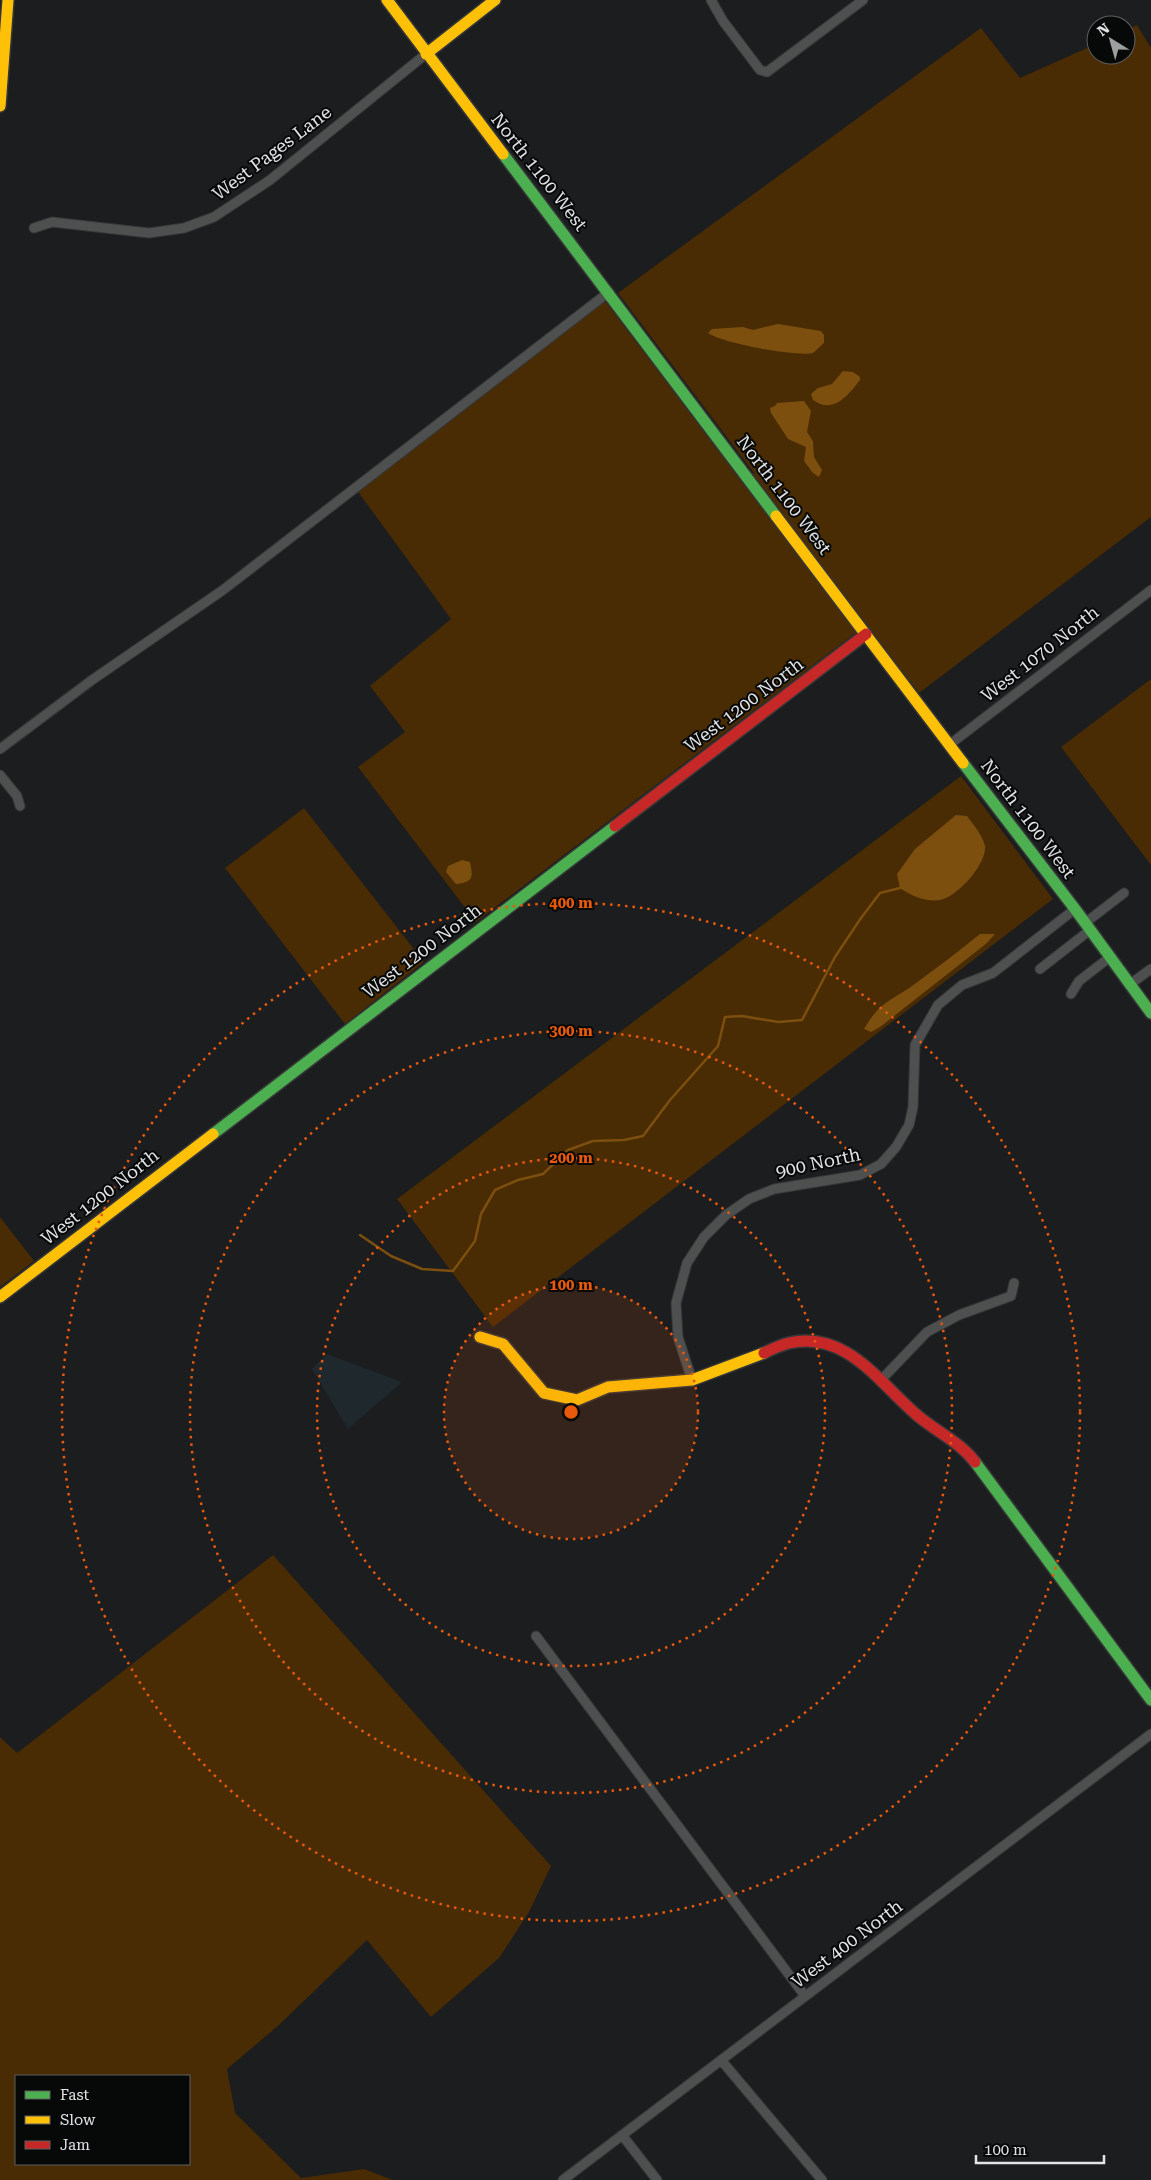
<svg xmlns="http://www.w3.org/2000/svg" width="1151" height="2180" font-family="'Roboto Serif',serif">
<rect width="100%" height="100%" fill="#1c1d1e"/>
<path fill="#1f282c" d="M 327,1354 L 402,1382 L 348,1429 L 312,1369 Z"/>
<path fill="#492b04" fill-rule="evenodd" d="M 1137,25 L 1151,48 L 1151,517 L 919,693 L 866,625 L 476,922 L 358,767 L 405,732 L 370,686 L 451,619 L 356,489 L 605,301 L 742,482 L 754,473 L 618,293 L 981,28 L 1020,78 L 1096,44 L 1096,55 L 1126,55 L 1126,30 Z
M 1151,679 L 1151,865 L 1061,747 Z
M 961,776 L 1053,899 L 493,1327 L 397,1199 Z
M 304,808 L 424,962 L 345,1024 L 225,868 Z
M 0,1217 L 34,1261 L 0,1287 Z
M 273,1555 L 551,1866 L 529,1912 L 499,1958 L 431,2017 L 367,1940 L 279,2025 L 227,2069 L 235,2113 L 301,2178 L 364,2169 L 393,2180 L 0,2180 L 0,1737 L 17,1753 ZM 189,2076 L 189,2164 L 16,2164 L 16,2076 Z"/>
<path fill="#7d4f0f" d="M 778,324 L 821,331 L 824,335 L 824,343 L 813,353 C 795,357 722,343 708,333 L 712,329 L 743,327 L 753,330 Z
M 843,371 L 853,372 L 860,377 L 860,380 C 849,394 834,415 813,400 L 811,394 L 818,388 L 832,384 Z
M 804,401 L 811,411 L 807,432 L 813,441 L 814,457 L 822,470 L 819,477 L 813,473 L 804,461 L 806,447 L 788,439 L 771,413 L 770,408 L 775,406 L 777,403 Z
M 956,815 L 967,816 C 973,824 983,836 985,846 C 987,864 957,897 940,900 C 926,902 911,896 900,888 L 897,874 L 915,849 Z
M 462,860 L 470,862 C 473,877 474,882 456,884 L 446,872 L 448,866 Z
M 980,934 L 995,934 L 987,943 L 880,1027 L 871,1032 L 864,1029 C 880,1002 889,1002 912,986 C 935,969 958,952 980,934 Z"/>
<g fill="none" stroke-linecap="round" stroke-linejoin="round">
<path stroke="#7d4f0f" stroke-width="2.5" d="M 360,1235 L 391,1256 L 422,1269 L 453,1271 L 475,1241 L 481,1214 L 495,1190 L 518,1180 L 543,1174 L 568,1150 L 593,1141 L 624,1140 L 643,1136 L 670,1100 L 718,1046 L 725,1017 L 742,1016 L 778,1022 L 802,1020 L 835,957 L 861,918 L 880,893 L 900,888"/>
<defs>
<path id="street" d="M 711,0 L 723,21 L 760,70 L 767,72 L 863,0
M 34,228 L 52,222 L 149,233 L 184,228 L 214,217 L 270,180 L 426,54
M 949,745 L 1151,590
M 0,749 L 92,680 L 223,590 L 609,292
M 0,775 L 17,796 L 20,806
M 1085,923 L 1124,893
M 1040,969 L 1090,930
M 1129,985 L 1151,969
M 1071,994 L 1079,981 L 1110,957
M 692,1380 L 678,1337 L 676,1303 L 687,1263 L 704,1237 L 726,1215 L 749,1199 L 774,1189 L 860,1175 L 881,1164 L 896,1147 L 909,1125 L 913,1107 L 915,1045 L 938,1005 L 962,985 L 993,973 L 1075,909
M 881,1380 L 927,1332 L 959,1315 L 1011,1296 L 1014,1283
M 536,1636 L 805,1996
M 721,2060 L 822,2180
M 622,2135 L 657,2180
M 563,2180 L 1151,1734"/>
<path id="fast" d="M 503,154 L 776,516
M 963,763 L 1075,909 L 1151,1013
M 213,1134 L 615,826
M 975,1462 L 1151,1700"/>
<path id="slow" d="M 387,0 L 503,154
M 426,54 L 495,0
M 0,106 L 8,0
M 776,516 L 963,763
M 0,1297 L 213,1134
M 480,1337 L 503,1344 L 544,1393 L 577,1400 L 608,1387 L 692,1380 L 764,1353"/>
<path id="jam" d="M 615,826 L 866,634
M 764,1353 C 772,1349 781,1345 789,1343 C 847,1330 880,1384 918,1416 C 937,1432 960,1442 975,1462"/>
</defs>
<use href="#street" stroke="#363738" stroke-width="11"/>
<use href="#fast" stroke="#363738" stroke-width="14"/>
<use href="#slow" stroke="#363738" stroke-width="14"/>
<use href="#jam" stroke="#363738" stroke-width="14"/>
<use href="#street" stroke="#4e4f4f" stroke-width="9"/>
<use href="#fast" stroke="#4caf50" stroke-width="11"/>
<use href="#slow" stroke="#ffc107" stroke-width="11"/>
<use href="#jam" stroke="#c62828" stroke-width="11"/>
</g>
<circle cx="571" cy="1412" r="127" fill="#e8590c" fill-opacity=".12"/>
<g fill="none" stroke="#e8590c" stroke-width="2.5" stroke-dasharray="2.5 5">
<circle cx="571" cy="1412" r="127"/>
<circle cx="571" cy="1412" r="254"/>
<circle cx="571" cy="1412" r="381"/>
<circle cx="571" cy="1412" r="509"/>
</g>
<g text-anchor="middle" stroke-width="4" stroke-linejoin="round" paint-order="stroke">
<g font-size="18" fill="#e2e4e5" stroke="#070808">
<text transform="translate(272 153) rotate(-37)" y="6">West Pages Lane</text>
<text transform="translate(539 172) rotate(52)" y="6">North 1100 West</text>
<text transform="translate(784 495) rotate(53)" y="6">North 1100 West</text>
<text transform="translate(1040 654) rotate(-38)" y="6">West 1070 North</text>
<text transform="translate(744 705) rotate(-37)" y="6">West 1200 North</text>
<text transform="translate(1028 819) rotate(53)" y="6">North 1100 West</text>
<text transform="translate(422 951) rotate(-37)" y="6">West 1200 North</text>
<text transform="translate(818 1163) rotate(-12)" y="6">900 North</text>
<text transform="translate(100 1197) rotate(-38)" y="6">West 1200 North</text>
<text transform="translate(847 1944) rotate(-37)" y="6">West 400 North</text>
</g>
</g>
<circle cx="571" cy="1412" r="8" fill="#e8590c" stroke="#070808" stroke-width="2.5"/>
<g font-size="15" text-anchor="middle" font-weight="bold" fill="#e8590c" stroke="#070808" stroke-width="4" stroke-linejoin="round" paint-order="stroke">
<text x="571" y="908">400 m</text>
<text x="571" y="1036">300 m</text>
<text x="571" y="1163">200 m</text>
<text x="571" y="1290">100 m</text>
</g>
<rect x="15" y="2075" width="175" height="90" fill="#070808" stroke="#5f6060"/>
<rect x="25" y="2091" width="25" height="8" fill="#4caf50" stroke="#5f6060"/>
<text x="60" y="2100" font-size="15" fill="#e2e4e5">Fast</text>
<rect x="25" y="2116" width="25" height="8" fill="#ffc107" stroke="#5f6060"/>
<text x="60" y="2125" font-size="15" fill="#e2e4e5">Slow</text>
<rect x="25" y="2141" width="25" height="8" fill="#c62828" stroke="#5f6060"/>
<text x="60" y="2150" font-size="15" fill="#e2e4e5">Jam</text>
<g transform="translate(1111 40) rotate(323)"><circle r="24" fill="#070808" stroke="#5f6060"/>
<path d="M0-4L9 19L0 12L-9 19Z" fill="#9d9e9f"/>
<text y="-8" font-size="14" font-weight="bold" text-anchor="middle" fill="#e2e4e5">N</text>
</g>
<path d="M976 2155v8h128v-8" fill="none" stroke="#e2e4e5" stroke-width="2.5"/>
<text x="984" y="2155" font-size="15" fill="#e2e4e5" stroke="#070808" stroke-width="4" paint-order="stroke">100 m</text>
</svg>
